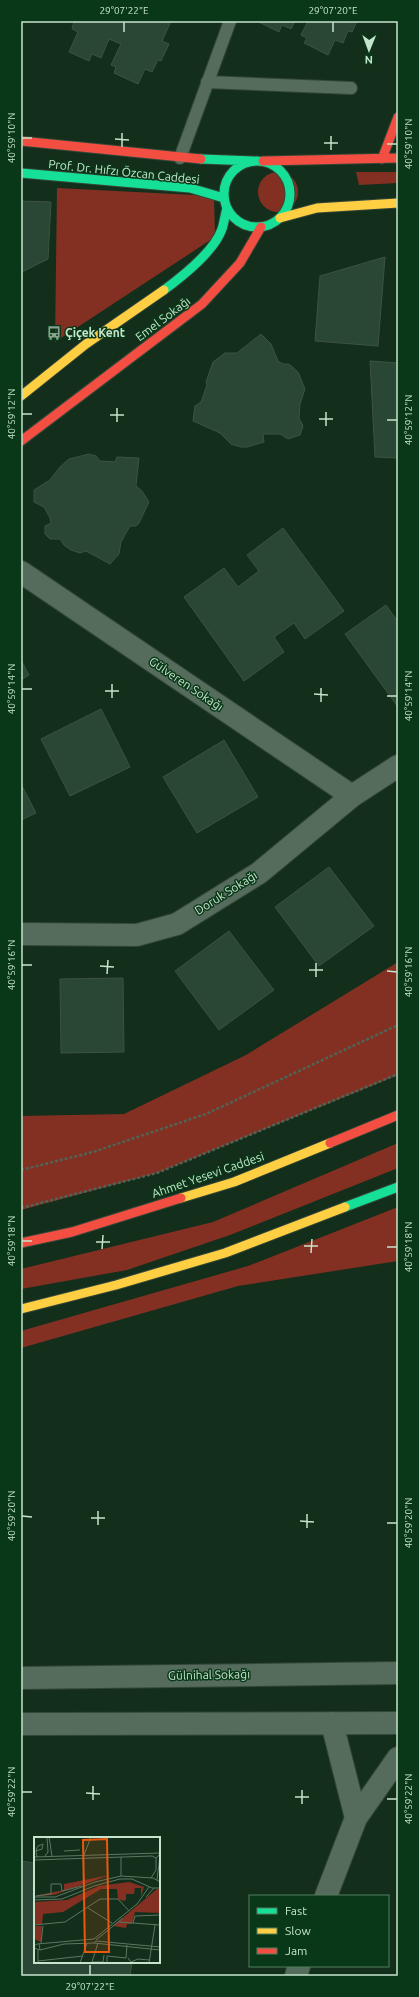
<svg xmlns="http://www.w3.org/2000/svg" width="419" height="1997" font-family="Ubuntu,sans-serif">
<rect width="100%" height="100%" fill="#142e1c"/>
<path fill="#833022" d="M 356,172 L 398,172 L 398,183 L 359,185 Z
M258 192a20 20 0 1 1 40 0a20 20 0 1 1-40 0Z
M 57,188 L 214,196 L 215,237 L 55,342 Z
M 398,962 L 398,1075 L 157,1173 L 21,1210 L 21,1116 L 124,1114 L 246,1055 Z
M 398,1143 L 398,1168 L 230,1235 L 127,1270 L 21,1289 L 21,1269 L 213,1222 Z
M 398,1207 L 398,1261 L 238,1286 L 21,1348 L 21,1331 L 248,1266 Z"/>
<path fill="#294734" stroke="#3c5342" d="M 74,21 L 171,21 L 162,41 L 169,44 L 161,61 L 158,60 L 152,72 L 145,69 L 138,84 L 114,73 L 116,67 L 111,65 L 121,44 L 109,39 L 101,58 L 92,54 L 89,61 L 69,52 L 78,32 L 72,29 Z
M 259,21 L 295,21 L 291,29 L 282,25 L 279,32 L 259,22 Z
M 308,21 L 357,21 L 352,32 L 348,31 L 343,43 L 335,40 L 328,55 L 304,43 L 307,38 L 301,35 Z
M 21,201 L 51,202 L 48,259 L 22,272 L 21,292 Z
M 385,257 L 378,346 L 315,341 L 320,276 Z
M 261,334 L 271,344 L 278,361 L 283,364 L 289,364 L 298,372 L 305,389 L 300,404 L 299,418 L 303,426 L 300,435 L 288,439 L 280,434 L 263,434 L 264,442 L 247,447 L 241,447 L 231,444 L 220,433 L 193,421 L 195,406 L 201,402 L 207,385 L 206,382 L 213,362 L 225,353 L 237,353 Z
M 370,361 L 398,363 L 398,458 L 375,457 Z
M 89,454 L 96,456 L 100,461 L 115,462 L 117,457 L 139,458 L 136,486 L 142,491 L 149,502 L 139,523 L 136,526 L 130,526 L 121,542 L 119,554 L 110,564 L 86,551 L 80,553 L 71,550 L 64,545 L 60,539 L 50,539 L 45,534 L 45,526 L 51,523 L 50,518 L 44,507 L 34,502 L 34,490 L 50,480 L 60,467 L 69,459 Z
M 283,528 L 344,611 L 305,639 L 294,623 L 274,637 L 284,652 L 244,681 L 184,597 L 224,568 L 238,587 L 259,571 L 247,555 Z
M 386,605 L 398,622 L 398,707 L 345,634 Z
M 21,660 L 29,675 L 21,680 Z
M 101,709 L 130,767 L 70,796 L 41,739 Z
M 224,740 L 258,797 L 197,833 L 163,777 Z
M 21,784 L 36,813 L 21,820 Z
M 329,867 L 374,926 L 319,966 L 275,907 Z
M 229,931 L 274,990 L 219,1030 L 175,971 Z
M 123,978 L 124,1052 L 61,1053 L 60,979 Z
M 21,1861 L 35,1863 L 35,1962 L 132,1962 L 130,1976 L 21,1976 Z"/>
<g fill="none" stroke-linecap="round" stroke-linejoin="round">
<defs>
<path id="lane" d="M 207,82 L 351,88
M 180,158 L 230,21"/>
<path id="street" d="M 21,572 L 352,796
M 21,934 L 137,935 L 177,924 L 259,873 L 352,796 L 398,766
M 21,1678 L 398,1673
M 332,1723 L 356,1818
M 21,1724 L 398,1723
M 326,1896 L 356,1818 L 398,1758
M 296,1976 L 299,1966"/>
<path id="fast" d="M 201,159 L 253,161
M224 194a33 33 0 1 1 66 0a33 33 0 1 1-66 0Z
M 21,173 L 190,188 L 224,198
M 164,290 C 183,276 214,252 222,229 C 224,223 225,215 227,208
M 345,1207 L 398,1187"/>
<path id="slow" d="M 280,218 L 317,208 L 398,203
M 21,396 L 86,344 L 164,290
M 181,1198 L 234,1182 L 330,1143
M 21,1309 L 116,1285 L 225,1253 L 345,1207"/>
<path id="jam" d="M 21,141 L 201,159
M 382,159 L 398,117
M 263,161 L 398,158
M 21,441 L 202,304 L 240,263 L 261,227
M 330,1143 L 398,1115
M 21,1243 L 72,1232 L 181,1198"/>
</defs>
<use href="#lane" stroke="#334738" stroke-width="14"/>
<use href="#street" stroke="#334738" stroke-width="24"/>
<use href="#fast" stroke="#334738" stroke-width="11"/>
<use href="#slow" stroke="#334738" stroke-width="11"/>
<use href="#jam" stroke="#334738" stroke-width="11"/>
<path stroke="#506456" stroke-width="2.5" stroke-dasharray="3 2" stroke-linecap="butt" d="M 21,1170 L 93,1152 L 206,1114 L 398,1025
M 21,1208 L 157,1173 L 398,1074"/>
<use href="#lane" stroke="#556b5b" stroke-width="12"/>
<use href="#street" stroke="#556b5b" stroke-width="22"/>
<use href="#fast" stroke="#16e098" stroke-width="9"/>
<use href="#slow" stroke="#ffcf43" stroke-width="9"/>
<use href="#jam" stroke="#f24e42" stroke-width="9"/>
</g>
<path fill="none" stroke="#c6e4cb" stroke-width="1.5" d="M 124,32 L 124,22M 333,32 L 333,22M 22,138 L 32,138M 115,139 L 129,140M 324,143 L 338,143M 387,144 L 397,144M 122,147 L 122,133M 331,150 L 331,136M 22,414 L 32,414M 110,415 L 124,415M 319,419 L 333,419M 387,420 L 397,420M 117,422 L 117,408M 326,426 L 326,412M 22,689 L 32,689M 105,691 L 119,691M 314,694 L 328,695M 387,696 L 397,696M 112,698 L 112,684M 321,702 L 321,688M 22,965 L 32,965M 100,966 L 114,967M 309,970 L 323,970M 387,971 L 397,972M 107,974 L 108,960M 316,977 L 316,963M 22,1241 L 32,1241M 96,1242 L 110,1242M 304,1246 L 318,1246M 387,1247 L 397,1247M 102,1249 L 103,1235M 311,1253 L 312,1239M 22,1516 L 32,1517M 91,1518 L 105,1518M 300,1521 L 314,1522M 387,1523 L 397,1523M 98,1525 L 98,1511M 307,1528 L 307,1514M 22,1792 L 32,1792M 86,1793 L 100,1794M 295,1797 L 309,1797M 387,1799 L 397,1799M 93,1800 L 93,1786M 302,1804 L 302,1790M 90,1975 L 90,1965"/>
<defs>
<symbol id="bus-bare" viewBox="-9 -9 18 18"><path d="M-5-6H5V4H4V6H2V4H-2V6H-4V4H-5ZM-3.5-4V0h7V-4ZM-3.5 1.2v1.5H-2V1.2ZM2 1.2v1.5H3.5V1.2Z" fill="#88a48e" stroke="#093819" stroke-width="2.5" paint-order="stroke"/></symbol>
</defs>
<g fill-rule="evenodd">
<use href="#bus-bare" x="44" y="323" width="20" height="20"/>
</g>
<g text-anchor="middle" stroke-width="3" stroke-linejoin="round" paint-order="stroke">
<g font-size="12" fill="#c6e4cb" stroke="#093819">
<text transform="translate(124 172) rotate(6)" y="4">Prof. Dr. Hıfzı Özcan Caddesi</text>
<text transform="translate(163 319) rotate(-37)" y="4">Emel Sokağı</text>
<text transform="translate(186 684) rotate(34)" y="4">Gülveren Sokağı</text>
<text transform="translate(226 893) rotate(-32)" y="4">Doruk Sokağı</text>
<text transform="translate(208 1175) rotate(-19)" y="4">Ahmet Yesevi Caddesi</text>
<text transform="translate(209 1675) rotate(-1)" y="4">Gülnihal Sokağı</text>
</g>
<g font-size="12" font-weight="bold" fill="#c6e4cb" stroke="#093819" text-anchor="start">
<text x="65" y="337">Çiçek Kent</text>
</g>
</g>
<g transform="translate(34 1837)">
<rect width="126" height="126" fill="#142e1c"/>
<path d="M 76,38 L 20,58 L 0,59 L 30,53 L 30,47 ZM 95,45 L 110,50 L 107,60 L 107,51 L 101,51 L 100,57 L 92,57 L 92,63 L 89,64 L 84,62 L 83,52 L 67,52 L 29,75 L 9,77 L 8,88 L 0,87 L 0,65 L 33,63 L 65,49 ZM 123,52 L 126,52 L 126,76 L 101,75 L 98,87 L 93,87 L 92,91 L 79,89 ZM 0,89 L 8,89 L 7,105 L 0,102 Z" fill="#833022"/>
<path fill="none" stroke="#5b7762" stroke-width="1" d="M 15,0 L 18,19M 2,14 L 8,12 L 9,7 L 4,9 L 3,11 L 2,14 L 3,20M 30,14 L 46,13M 50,18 L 57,0M 11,19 L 14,15 L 13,0M 0,20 L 126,16M 87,20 L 87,39M 0,23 L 118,19 L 122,21M 117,41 L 122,33 L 122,21 L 126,17M 123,43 L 126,19M 2,59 L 17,57 L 17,47 L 27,47 L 28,54 L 48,49M 0,60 L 21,60 L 61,45 L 87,39 L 119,41 L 126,45M 112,60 L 120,51M 0,63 L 28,62 L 60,49 L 86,42 L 98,42 L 118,51 L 126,51M 54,71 L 78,86M 85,85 L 126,88M 99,86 L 101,79 L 126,78M 0,88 L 31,85 L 66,62 L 84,62 L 95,74M 62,103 L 89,81M 62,104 L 126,110M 7,106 L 9,89M 60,106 L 126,113M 64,106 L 58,125 L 69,125 L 70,118M 0,109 L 3,107 L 60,102 L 103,67 L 115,50M 0,111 L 6,113 L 5,107M 4,113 L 4,126M 6,113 L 30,107 L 60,106 L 62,104M 94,121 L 97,125 L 104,122 L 115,123M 4,124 L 49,119M 46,126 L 53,106M 73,126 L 73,119 L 92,121 L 93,108M 115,126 L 121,88"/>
<path fill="#e8590c" fill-opacity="0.15" stroke="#e8590c" stroke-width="2" d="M 73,2 L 75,115 L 51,115 L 49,3 Z"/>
<rect width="126" height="126" fill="none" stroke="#c6e4cb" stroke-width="2"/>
</g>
<rect width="419" height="1997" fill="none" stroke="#093819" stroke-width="44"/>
<rect x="249" y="1895" width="140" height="72" fill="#093819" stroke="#557d60"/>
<rect x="257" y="1908" width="20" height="6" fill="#16e098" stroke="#557d60"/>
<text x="285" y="1915" font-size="12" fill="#c6e4cb">Fast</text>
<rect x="257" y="1928" width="20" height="6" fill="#ffcf43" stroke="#557d60"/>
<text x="285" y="1935" font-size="12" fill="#c6e4cb">Slow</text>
<rect x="257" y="1948" width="20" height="6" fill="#f24e42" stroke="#557d60"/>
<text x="285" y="1955" font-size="12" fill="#c6e4cb">Jam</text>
<g transform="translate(369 50) rotate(181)" stroke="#093819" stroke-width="3" paint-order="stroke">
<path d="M0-3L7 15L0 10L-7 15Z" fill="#c6e4cb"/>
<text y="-6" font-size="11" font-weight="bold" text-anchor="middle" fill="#c6e4cb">N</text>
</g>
<rect x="22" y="22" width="375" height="1953" fill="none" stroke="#c6e4cb" stroke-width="1.5"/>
<g font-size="10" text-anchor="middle" fill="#c6e4cb">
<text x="124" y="14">29°07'22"E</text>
<text x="333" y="14">29°07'20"E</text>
<text transform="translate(11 138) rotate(-90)" y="4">40°59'10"N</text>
<text transform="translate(408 144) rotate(-90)" y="4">40°59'10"N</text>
<text transform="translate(11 414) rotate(-90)" y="4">40°59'12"N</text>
<text transform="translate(408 420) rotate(-90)" y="4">40°59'12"N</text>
<text transform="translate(11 689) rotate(-90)" y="4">40°59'14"N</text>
<text transform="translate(408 696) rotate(-90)" y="4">40°59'14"N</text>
<text transform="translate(11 965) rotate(-90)" y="4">40°59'16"N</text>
<text transform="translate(408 972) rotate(-90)" y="4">40°59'16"N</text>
<text transform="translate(11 1241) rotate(-90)" y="4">40°59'18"N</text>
<text transform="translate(408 1247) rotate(-90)" y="4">40°59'18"N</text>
<text transform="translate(11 1516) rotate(-90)" y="4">40°59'20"N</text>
<text transform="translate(408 1523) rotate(-90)" y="4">40°59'20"N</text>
<text transform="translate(11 1792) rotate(-90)" y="4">40°59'22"N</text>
<text transform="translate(408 1799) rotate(-90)" y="4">40°59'22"N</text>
<text x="90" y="1990">29°07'22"E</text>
</g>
</svg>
